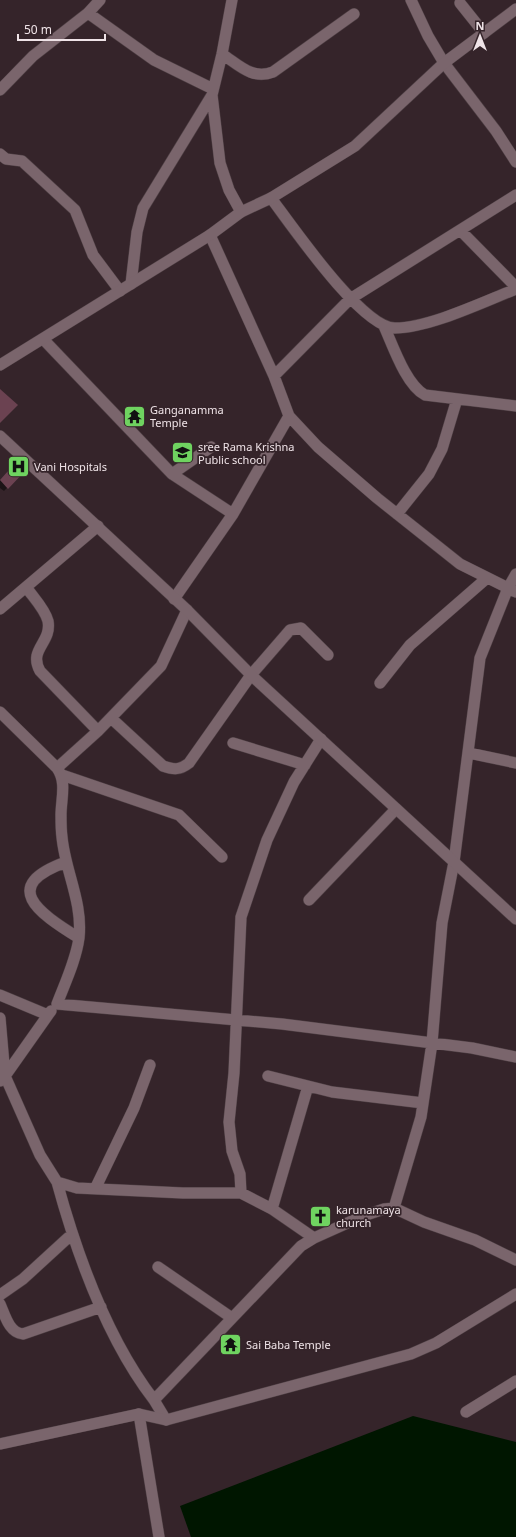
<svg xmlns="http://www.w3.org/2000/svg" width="516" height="1537" font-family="'Noto Sans',sans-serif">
<rect width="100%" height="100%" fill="#35242a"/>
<path fill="#001600" d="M 413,1416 L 516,1442 L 516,1537 L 191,1537 L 180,1506 Z"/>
<path fill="#0007" d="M 17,463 L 24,470 L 4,491 L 0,488 L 0,481 Z"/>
<path fill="#6b4251" d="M 0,389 L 18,405 L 0,423 Z
M 17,461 L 26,470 L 8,489 L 0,480 Z"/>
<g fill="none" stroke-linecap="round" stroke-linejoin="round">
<defs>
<path id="minor" d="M 411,0 L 428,36 L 444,63 L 496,131 L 516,162
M 460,3 L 484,33
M 88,13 L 154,60 L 213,89
M 222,54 C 239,65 252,80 273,72 L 354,14
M 0,90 L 33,56 L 88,13 L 100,0
M 212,95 L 222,54 L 232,0
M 0,154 L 6,159 L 22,161 L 75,210 L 93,255 L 120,291
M 271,198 C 292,226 362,328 395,328 C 429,328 483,302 516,289
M 461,231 L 516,287
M 210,235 L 274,376 L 289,416 L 318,447 L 377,498 L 460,564 L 508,588 L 480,658 L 454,862 L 442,923 L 432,1043 L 421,1117 L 394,1208
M 131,284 L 137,232 L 143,208 L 212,95 L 220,163 L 229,190 L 241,212
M 384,326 C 393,346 406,385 425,395 L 516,406
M 43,339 L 172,474 L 211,447
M 274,376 L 350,299 L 516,195
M 172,474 L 233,514
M 397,514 L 429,474 L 442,449 L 457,399
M 516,574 L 508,588 L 516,592
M 26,587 C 33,597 45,609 48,621 C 52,643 28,649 40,671 L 98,731
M 174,599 L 233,514 L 289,416
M 0,609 L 98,526
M 380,683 L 410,645 L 487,578
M 0,712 L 57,768 L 98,731 L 161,666 L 187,610
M 111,718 L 163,766 C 174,770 180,770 189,763 L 251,675 L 290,630 L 301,628 L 328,655
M 233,743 L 305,765
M 469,753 L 516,763
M 57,768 C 67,782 61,799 61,815 C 61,822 61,830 62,837 C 65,871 83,902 79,938 C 76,960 65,983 57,1004 L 282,1024 L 472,1048 L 516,1057
M 62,775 L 179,815 L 222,857
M 66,862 C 0,886 37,912 79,938
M 309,900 L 396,809
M 0,995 L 48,1015 L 51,1011
M 0,1018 L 5,1076 L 48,1015
M 268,1076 L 332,1092 L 423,1103
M 0,1081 L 5,1076 L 40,1155 L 57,1182 L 77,1188 L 183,1193 L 241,1193 L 240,1174 L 232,1151 L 229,1122 L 234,1073 L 241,917 L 267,840 L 294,782 L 321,739
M 57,1182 C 77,1255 107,1339 154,1400
M 95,1189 L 134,1108 L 150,1065
M 241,1193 L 272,1209 L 314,1238 L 363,1216 L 384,1209 L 394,1208 L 424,1222 L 475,1240 L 516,1260
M 272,1209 L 308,1086
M 158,1267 L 232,1318
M 0,1295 L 23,1279 L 71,1235
M 0,1304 C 5,1315 9,1333 23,1334 L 101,1307
M 466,1412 L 516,1381
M 139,1414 L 159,1537
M 166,1420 L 154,1400 L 301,1246 L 314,1238"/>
<path id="tertiary" d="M 0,365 L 210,235 L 241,212 L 271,198 L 355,146 L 444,63 L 516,9
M 0,436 L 187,610 L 251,675 L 516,919
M 0,1444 L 139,1414 L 166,1420 L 411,1354 L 436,1343 L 516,1294"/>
</defs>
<use href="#minor" stroke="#4f4045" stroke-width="12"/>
<use href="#tertiary" stroke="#4f4045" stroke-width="12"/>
<use href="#minor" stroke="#7a656c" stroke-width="11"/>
<use href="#tertiary" stroke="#7a656c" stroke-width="11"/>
</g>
<defs>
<symbol id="temple-square" viewBox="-11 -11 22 22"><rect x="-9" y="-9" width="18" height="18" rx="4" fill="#6fd360" stroke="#35242a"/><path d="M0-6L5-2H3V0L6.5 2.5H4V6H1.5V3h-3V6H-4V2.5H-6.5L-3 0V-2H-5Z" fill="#111"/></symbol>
<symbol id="school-square" viewBox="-11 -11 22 22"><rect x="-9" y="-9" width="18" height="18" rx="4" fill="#6fd360" stroke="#35242a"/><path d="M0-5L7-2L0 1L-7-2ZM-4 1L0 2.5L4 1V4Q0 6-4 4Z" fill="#111"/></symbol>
<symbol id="hospital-square" viewBox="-11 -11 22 22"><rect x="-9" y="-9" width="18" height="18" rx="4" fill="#6fd360" stroke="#35242a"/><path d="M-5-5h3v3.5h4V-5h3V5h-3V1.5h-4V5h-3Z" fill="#111"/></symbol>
<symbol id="church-square" viewBox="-11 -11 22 22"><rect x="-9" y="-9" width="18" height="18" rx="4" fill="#6fd360" stroke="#35242a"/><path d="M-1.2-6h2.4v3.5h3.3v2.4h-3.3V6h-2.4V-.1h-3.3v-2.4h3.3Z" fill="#111"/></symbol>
</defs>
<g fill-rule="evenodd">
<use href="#temple-square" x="122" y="404" width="25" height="25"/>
<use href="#school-square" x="170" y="440" width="25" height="25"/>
<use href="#hospital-square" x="6" y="454" width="25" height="25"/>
<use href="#church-square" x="308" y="1204" width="25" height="25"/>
<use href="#temple-square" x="218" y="1332" width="25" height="25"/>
</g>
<g text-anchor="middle" stroke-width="3.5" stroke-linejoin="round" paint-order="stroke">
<g font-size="11" fill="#efe3e7" stroke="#35242a" text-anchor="start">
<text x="150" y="414">Ganganamma<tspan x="150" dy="13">Temple</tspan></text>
<text x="198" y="451">sree Rama Krishna<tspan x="198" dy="13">Public school</tspan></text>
<text x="34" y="471">Vani Hospitals</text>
<text x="336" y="1214">karunamaya<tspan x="336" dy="13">church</tspan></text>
<text x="246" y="1349">Sai Baba Temple</text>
</g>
</g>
<g transform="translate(480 36)" stroke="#35242a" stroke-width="3" paint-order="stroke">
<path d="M0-3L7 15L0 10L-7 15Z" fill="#efe3e7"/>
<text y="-6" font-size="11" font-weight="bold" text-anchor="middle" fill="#efe3e7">N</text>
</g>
<path d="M18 34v6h87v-6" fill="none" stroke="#efe3e7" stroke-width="2"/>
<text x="24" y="34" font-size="12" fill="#efe3e7" stroke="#35242a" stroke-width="3" paint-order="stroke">50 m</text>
</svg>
